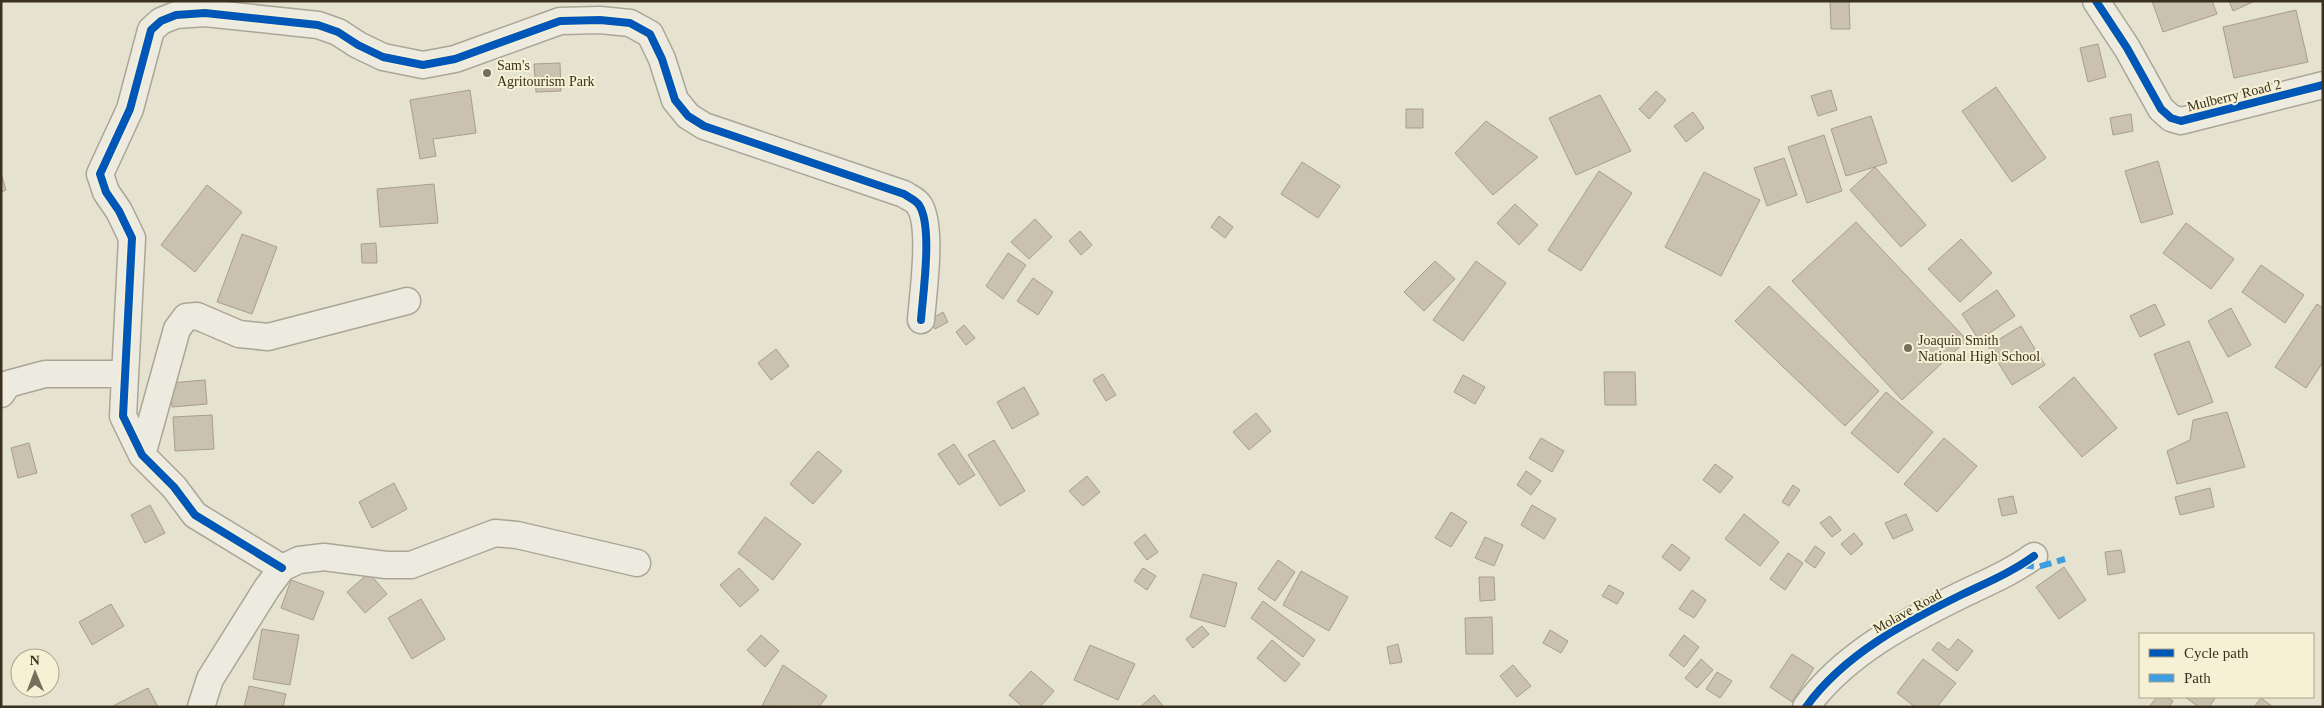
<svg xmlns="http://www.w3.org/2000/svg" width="2324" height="708" font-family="Georgia,serif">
<rect width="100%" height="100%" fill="#e5e2cf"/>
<path fill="#cac1af" stroke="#a69e8e" d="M 1830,1 L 1849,1 L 1850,29 L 1831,29 Z
M 2152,1 L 2212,1 L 2217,14 L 2163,32 Z
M 2229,1 L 2255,1 L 2233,11 Z
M 2296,10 L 2308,62 L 2234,78 L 2223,27 Z
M 2098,44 L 2106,77 L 2088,82 L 2080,48 Z
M 560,63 L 561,91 L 536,92 L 534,64 Z
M 1996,87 L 2046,158 L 2012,182 L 1962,111 Z
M 470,90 L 476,133 L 433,139 L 436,156 L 420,159 L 410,100 Z
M 1831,90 L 1837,110 L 1818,116 L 1811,96 Z
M 1656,91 L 1666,100 L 1649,119 L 1639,109 Z
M 1600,95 L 1631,151 L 1576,175 L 1549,118 Z
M 1406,109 L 1423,109 L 1423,128 L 1406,128 Z
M 1693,112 L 1704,128 L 1686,142 L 1674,126 Z
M 2131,114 L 2133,131 L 2113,135 L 2110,118 Z
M 1871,116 L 1887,163 L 1846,176 L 1831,129 Z
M 1486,121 L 1538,157 L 1493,195 L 1455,153 Z
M 1824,135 L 1842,191 L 1807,203 L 1788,147 Z
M 1784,158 L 1797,195 L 1767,206 L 1754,168 Z
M 2158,161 L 2173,214 L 2141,223 L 2125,171 Z
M 1302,162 L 1340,186 L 1318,218 L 1281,194 Z
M 1875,167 L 1926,225 L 1901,247 L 1850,190 Z
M 1599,171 L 1632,193 L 1581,271 L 1548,250 Z
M 1704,172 L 1760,200 L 1721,276 L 1665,247 Z
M 1,173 L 6,190 L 1,192 Z
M 434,184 L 438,223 L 380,227 L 377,189 Z
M 207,185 L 242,212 L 195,272 L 161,245 Z
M 1515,204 L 1538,225 L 1519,245 L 1497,223 Z
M 1219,216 L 1233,227 L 1225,238 L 1211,227 Z
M 1035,219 L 1052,237 L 1029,259 L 1011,242 Z
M 1856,222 L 1967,340 L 1902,400 L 1792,281 Z
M 2186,223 L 2234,259 L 2211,289 L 2163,253 Z
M 1080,231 L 1092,245 L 1081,255 L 1069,241 Z
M 242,234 L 277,247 L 252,314 L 217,302 Z
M 1961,239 L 1992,273 L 1960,302 L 1928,269 Z
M 376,243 L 377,263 L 362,263 L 361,244 Z
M 1008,253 L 1026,265 L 1003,299 L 986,286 Z
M 1435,261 L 1455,279 L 1424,311 L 1404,292 Z
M 1476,261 L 1506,283 L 1463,341 L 1433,320 Z
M 2261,265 L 2304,295 L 2285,323 L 2242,292 Z
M 1033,278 L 1053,292 L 1038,315 L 1017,301 Z
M 1769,286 L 1879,391 L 1845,426 L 1735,321 Z
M 1997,290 L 2015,316 L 1979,340 L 1962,314 Z
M 2155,304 L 2165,325 L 2140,337 L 2130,316 Z
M 2317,304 L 2323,308 L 2323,362 L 2306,388 L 2275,367 Z
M 2231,308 L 2251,345 L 2228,357 L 2208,321 Z
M 943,312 L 948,322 L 935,329 L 929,320 Z
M 964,325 L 975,338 L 966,345 L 956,332 Z
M 2021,326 L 2045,365 L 2012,385 L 1988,346 Z
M 2189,341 L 2213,402 L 2178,415 L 2154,354 Z
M 776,349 L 789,366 L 771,380 L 758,363 Z
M 1604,372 L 1635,372 L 1636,405 L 1605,405 Z
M 1103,374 L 1116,395 L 1106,401 L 1093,380 Z
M 1463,375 L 1485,387 L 1475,404 L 1454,392 Z
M 2074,377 L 2117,428 L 2082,457 L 2039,407 Z
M 205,380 L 207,404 L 172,407 L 170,383 Z
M 1024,387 L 1039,414 L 1012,429 L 997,402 Z
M 1886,392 L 1933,432 L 1898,473 L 1851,433 Z
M 2227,412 L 2245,467 L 2177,484 L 2167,451 L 2190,440 L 2193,420 Z
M 1256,413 L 1271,431 L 1249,450 L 1233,432 Z
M 212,415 L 214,449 L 175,451 L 173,417 Z
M 1541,438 L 1564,451 L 1552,472 L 1529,458 Z
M 1944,438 L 1977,466 L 1937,512 L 1904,484 Z
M 994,440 L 1025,491 L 1000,506 L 968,455 Z
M 29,443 L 37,473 L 18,478 L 11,448 Z
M 954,444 L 975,475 L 959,485 L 938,454 Z
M 818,451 L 842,471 L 813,504 L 790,484 Z
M 1715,464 L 1733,477 L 1720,493 L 1703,480 Z
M 1526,471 L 1541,481 L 1531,495 L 1517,485 Z
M 1087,476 L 1100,492 L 1083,506 L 1069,491 Z
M 394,483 L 407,509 L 372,528 L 359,502 Z
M 1793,485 L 1800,490 L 1789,506 L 1782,502 Z
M 2210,488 L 2214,507 L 2180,515 L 2175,497 Z
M 2013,496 L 2017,513 L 2002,516 L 1998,499 Z
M 150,505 L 165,533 L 145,543 L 131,515 Z
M 1532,505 L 1556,519 L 1544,539 L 1521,525 Z
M 1451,512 L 1467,522 L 1451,547 L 1435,538 Z
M 1744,514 L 1779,542 L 1760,566 L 1725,539 Z
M 1906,514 L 1913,530 L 1893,539 L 1885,523 Z
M 1830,516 L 1841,530 L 1832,537 L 1820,523 Z
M 765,517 L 801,544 L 773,580 L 738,553 Z
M 1854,533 L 1863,544 L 1851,555 L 1841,544 Z
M 1145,534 L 1158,552 L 1147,560 L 1134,543 Z
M 1485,537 L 1503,545 L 1494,566 L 1475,558 Z
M 1672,544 L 1690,558 L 1680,571 L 1662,557 Z
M 1815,546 L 1825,553 L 1815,568 L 1805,561 Z
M 2121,550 L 2125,572 L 2108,575 L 2105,552 Z
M 1788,553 L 1803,563 L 1785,590 L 1770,579 Z
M 1278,560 L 1295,572 L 1275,601 L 1258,589 Z
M 2064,567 L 2086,600 L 2059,619 L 2036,587 Z
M 739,568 L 759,590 L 740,607 L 720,585 Z
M 1143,568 L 1156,576 L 1147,590 L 1134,581 Z
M 1301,571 L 1348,597 L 1329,631 L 1283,605 Z
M 369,573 L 387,594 L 365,613 L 347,592 Z
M 1203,574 L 1237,583 L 1225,627 L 1190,617 Z
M 1479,577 L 1494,577 L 1495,600 L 1480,601 Z
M 291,580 L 324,592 L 313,620 L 281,608 Z
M 1609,585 L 1624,593 L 1617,604 L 1602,596 Z
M 1692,590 L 1706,600 L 1694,618 L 1679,609 Z
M 421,599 L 445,639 L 412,659 L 388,618 Z
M 1263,601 L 1315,640 L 1303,657 L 1251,618 Z
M 111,604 L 124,626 L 92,645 L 79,622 Z
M 1492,617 L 1493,654 L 1466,654 L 1465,618 Z
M 1202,626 L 1209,634 L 1193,648 L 1186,639 Z
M 262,629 L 299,635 L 290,685 L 253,679 Z
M 1550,630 L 1568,641 L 1561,653 L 1543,643 Z
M 761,635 L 779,651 L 765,667 L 747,650 Z
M 1684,635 L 1699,647 L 1684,667 L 1669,655 Z
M 1958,639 L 1973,651 L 1957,671 L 1932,650 L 1938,642 L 1949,650 Z
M 1272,640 L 1300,664 L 1285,682 L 1257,658 Z
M 1398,644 L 1402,662 L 1390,664 L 1387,647 Z
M 1090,645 L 1135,664 L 1118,700 L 1074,680 Z
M 1792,654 L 1814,668 L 1792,702 L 1770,687 Z
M 1701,659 L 1713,670 L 1697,688 L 1685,678 Z
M 1923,659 L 1956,683 L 1937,707 L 1915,707 L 1897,693 Z
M 783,665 L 827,696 L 819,707 L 762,706 Z
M 1513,665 L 1531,686 L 1517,697 L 1500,676 Z
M 1031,671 L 1054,691 L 1040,707 L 1023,707 L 1009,695 Z
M 1717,672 L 1732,681 L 1720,698 L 1706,689 Z
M 249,686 L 286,694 L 283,707 L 244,707 Z
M 148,688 L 158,707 L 114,707 L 113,706 Z
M 1154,695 L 1164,707 L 1140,707 Z
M 2157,697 L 2167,697 L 2173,701 L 2169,707 L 2149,707 Z
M 2185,697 L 2216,697 L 2209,707 L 2199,707 Z
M 2261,698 L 2273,707 L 2254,707 Z"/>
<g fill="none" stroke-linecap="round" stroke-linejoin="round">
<defs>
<path id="minor" d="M 2096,1 L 2127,48 L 2161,109 L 2171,118 L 2181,121 L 2323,85
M 1,394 L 8,384 L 45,374 L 125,374
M 142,455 L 177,329 L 186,317 L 197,316 L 239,334 L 268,337 L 407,301
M 282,568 L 195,515 L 174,487 L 142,455 L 123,416 L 132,238 L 119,211 L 106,192 L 100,174 L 130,109 L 151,30 L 161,21 L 176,15 L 205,13 L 318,25 L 338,32 L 358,45 L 383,57 L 423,65 L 455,59 L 560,21 L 600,20 L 630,23 L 650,34 L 662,59 L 675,100 L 688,116 L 704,126 L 904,194 C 908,197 916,200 919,205 C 933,226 923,293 921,320
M 201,707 L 210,679 L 267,588 L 282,568 L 299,560 L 324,557 L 386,565 L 411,565 L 495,533 L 517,535 L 637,563
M 1806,707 C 1844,654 1906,622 1963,594 C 1988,582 2012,572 2034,556"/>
</defs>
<use href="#minor" stroke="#aaa697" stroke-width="29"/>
<use href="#minor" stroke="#edebe0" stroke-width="26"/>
<path stroke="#3e9de0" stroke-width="6" stroke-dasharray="12 6" stroke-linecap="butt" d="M 2022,565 L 2038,567 L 2065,559"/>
<defs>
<path id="cycleway" d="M 2096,1 L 2127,48 L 2161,109 L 2171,118 L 2181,121 L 2323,85
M 282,568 L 195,515 L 174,487 L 142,455 L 123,416 L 132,238 L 119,211 L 106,192 L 100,174 L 130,109 L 151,30 L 161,21 L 176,15 L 205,13 L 318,25 L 338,32 L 358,45 L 383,57 L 423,65 L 455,59 L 560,21 L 600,20 L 630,23 L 650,34 L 662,59 L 675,100 L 688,116 L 704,126 L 904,194 C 908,197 916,200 919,205 C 933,226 923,293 921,320
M 1806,707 C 1844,654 1906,622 1963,594 C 1988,582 2012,572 2034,556"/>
</defs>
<use href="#cycleway" stroke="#f6f1d4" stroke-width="11"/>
<use href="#cycleway" stroke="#0057b8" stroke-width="8"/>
</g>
<g fill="#766e5d" stroke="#f6f1d4" stroke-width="2">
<circle cx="487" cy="73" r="5"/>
<circle cx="1908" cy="348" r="5"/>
</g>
<g text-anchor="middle" stroke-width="4" stroke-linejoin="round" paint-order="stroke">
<g font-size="14" fill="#3a301f" stroke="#f6f1d4" text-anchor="start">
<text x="497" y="70">Sam's<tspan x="497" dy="16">Agritourism Park</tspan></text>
<text x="1918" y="345">Joaquin Smith<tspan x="1918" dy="16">National High School</tspan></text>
</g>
<g font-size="14" fill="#3a301f" stroke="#f6f1d4">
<text transform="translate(2234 95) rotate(-14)" y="5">Mulberry Road 2</text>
<text transform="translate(1907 611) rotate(-29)" y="5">Molave Road</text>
</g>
</g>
<rect width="2324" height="708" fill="none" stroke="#3a301f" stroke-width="5"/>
<rect x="2139" y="633" width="175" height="65" fill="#f6f1d4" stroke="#aba48c"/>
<rect x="2149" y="649" width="25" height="8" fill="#0057b8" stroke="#aba48c"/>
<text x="2184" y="658" font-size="15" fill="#3a301f">Cycle path</text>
<rect x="2149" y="674" width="25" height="8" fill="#3e9de0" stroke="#aba48c"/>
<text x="2184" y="683" font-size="15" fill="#3a301f">Path</text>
<g transform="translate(35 673) rotate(359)"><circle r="24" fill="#f6f1d4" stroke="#aba48c"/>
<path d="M0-4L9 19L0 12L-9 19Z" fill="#766e5d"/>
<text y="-8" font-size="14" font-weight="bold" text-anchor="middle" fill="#3a301f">N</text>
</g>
</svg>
